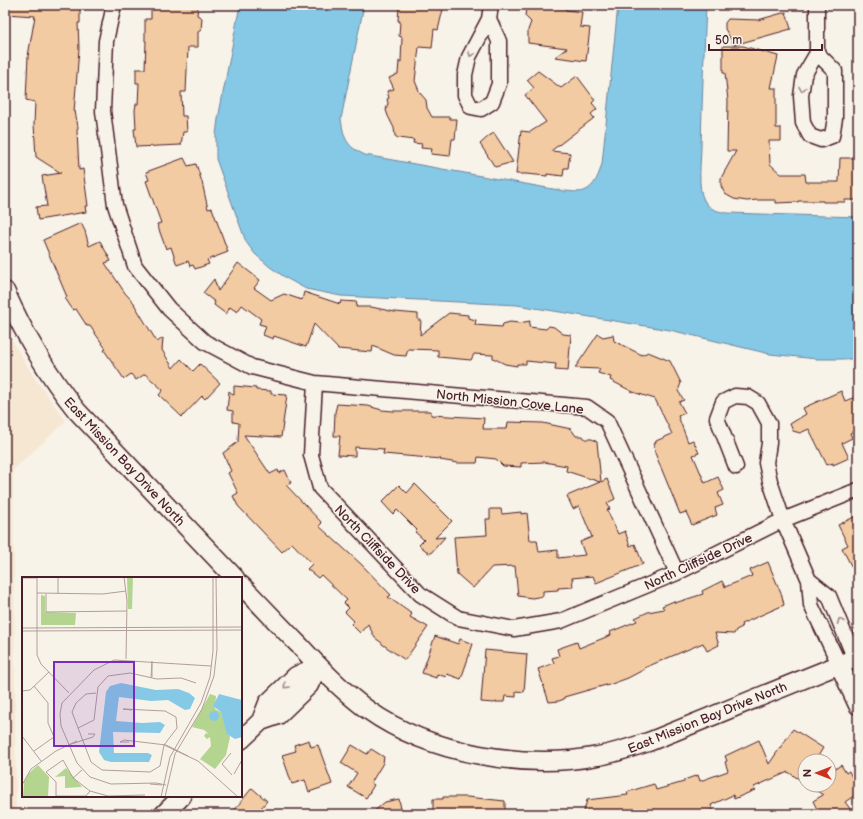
<svg xmlns="http://www.w3.org/2000/svg" width="863" height="819" font-family="'Balsamiq Sans',sans-serif">
<rect width="100%" height="100%" fill="#f7f3e8"/>
<filter id="ink" filterUnits="userSpaceOnUse"><feTurbulence type="fractalNoise" baseFrequency=".025" numOctaves="2"/><feDisplacementMap in="SourceGraphic" scale="8" xChannelSelector="R" yChannelSelector="G"/><feConvolveMatrix kernelMatrix="1 2 1 2 8 2 1 2 1" color-interpolation-filters="sRGB"/></filter>
<g filter="url(#ink)">
<path fill="#f6e7d3" d="M 5,328 L 32,374 L 66,421 L 13,470 L 16,814 L 5,814 Z"/>
<path fill="#86c9e7" stroke="#6e859c" d="M 240,5 L 364,5 L 341,119 C 344,139 346,146 365,155 L 564,191 C 570,191 579,193 584,191 C 595,187 599,174 602,164 L 618,5 L 706,5 C 704,52 702,99 701,146 C 701,161 697,188 704,200 C 709,210 718,211 727,213 L 858,217 L 858,359 L 817,359 L 770,354 L 670,330 L 517,305 L 341,296 L 306,289 L 286,278 L 270,267 L 255,254 L 246,242 L 216,159 L 216,135 L 218,119 Z"/>
<path fill="#f3cba2" stroke="#4a1f2b" d="M 6,5 L 80,6 L 80,23 L 78,23 L 79,49 L 74,112 L 75,111 L 78,127 L 77,131 L 79,170 L 83,169 L 88,206 L 85,206 L 86,212 L 38,220 L 36,207 L 47,206 L 42,176 L 61,173 L 36,157 L 34,124 L 35,102 L 26,100 L 28,56 L 35,16 L 5,14 Z
M 151,5 L 198,5 L 197,15 L 202,18 L 201,30 L 198,32 L 198,47 L 188,47 L 186,92 L 181,92 L 182,116 L 186,116 L 187,132 L 183,132 L 181,145 L 136,147 L 134,129 L 136,129 L 135,110 L 136,104 L 138,104 L 139,83 L 136,83 L 136,69 L 145,69 L 146,41 L 145,41 L 145,19 L 151,19 Z
M 399,5 L 444,5 L 438,30 L 434,29 L 432,48 L 419,47 L 415,81 L 420,93 L 426,100 L 427,108 L 432,117 L 450,117 L 450,119 L 457,119 L 455,139 L 452,139 L 450,156 L 431,154 L 432,149 L 421,148 L 422,144 L 413,143 L 414,140 L 398,138 L 395,136 L 394,128 L 388,116 L 386,110 L 388,103 L 387,99 L 389,98 L 387,91 L 394,89 L 389,78 L 398,74 L 399,61 L 401,62 L 402,37 L 399,36 L 400,21 L 398,21 Z
M 531,5 L 566,8 L 566,10 L 582,12 L 580,27 L 590,28 L 586,61 L 555,57 L 567,48 L 528,43 L 528,30 L 531,22 L 525,16 L 526,9 Z
M 786,12 L 791,29 L 734,45 L 725,29 L 725,23 L 728,19 L 758,20 Z
M 723,46 L 743,46 L 778,56 L 771,88 L 776,88 L 776,128 L 781,128 L 781,141 L 769,141 L 770,164 L 781,174 L 805,174 L 806,182 L 839,182 L 840,158 L 858,158 L 858,200 L 845,200 L 845,202 L 823,202 L 823,201 L 798,201 L 798,202 L 776,203 L 776,200 L 757,200 L 747,201 L 734,199 L 725,194 L 721,186 L 721,178 L 736,151 L 727,151 L 728,101 L 725,73 L 723,73 Z
M 538,71 L 561,88 L 577,76 L 595,100 L 592,103 L 597,109 L 591,114 L 594,118 L 551,151 L 570,153 L 568,168 L 564,168 L 563,176 L 547,174 L 547,176 L 526,174 L 516,174 L 521,131 L 530,132 L 546,122 L 525,95 L 534,88 L 527,80 Z
M 494,133 L 513,162 L 495,167 L 480,144 L 489,136 Z
M 184,158 L 188,166 L 196,164 L 202,182 L 208,209 L 212,208 L 228,252 L 207,260 L 209,264 L 195,269 L 193,265 L 190,266 L 188,261 L 177,265 L 171,247 L 166,249 L 157,224 L 161,223 L 146,181 L 149,180 L 146,172 Z
M 81,223 L 85,231 L 89,246 L 100,241 L 111,261 L 105,263 L 125,293 L 135,304 L 134,304 L 157,342 L 163,338 L 162,350 L 173,368 L 181,359 L 193,371 L 200,364 L 220,383 L 205,399 L 202,396 L 182,417 L 159,395 L 163,390 L 145,374 L 136,380 L 131,374 L 124,379 L 104,350 L 106,349 L 90,326 L 87,326 L 76,309 L 73,310 L 65,298 L 67,297 L 43,240 Z
M 238,263 L 260,280 L 254,288 L 271,300 L 284,294 L 302,300 L 304,292 L 340,304 L 341,301 L 357,302 L 356,307 L 371,307 L 395,312 L 418,314 L 418,320 L 421,320 L 420,335 L 449,313 L 468,315 L 468,318 L 476,320 L 475,325 L 502,327 L 503,324 L 510,322 L 519,323 L 530,321 L 529,327 L 546,329 L 549,326 L 554,327 L 563,334 L 571,335 L 568,371 L 555,370 L 556,364 L 526,361 L 526,364 L 517,364 L 517,366 L 505,364 L 493,358 L 493,355 L 474,354 L 471,360 L 438,357 L 438,350 L 408,349 L 406,356 L 394,355 L 373,346 L 372,352 L 338,349 L 314,324 L 306,347 L 274,336 L 273,339 L 263,335 L 266,326 L 259,324 L 261,319 L 242,305 L 237,312 L 230,307 L 226,314 L 214,305 L 215,302 L 203,293 L 214,279 L 218,291 Z
M 598,334 L 603,337 L 613,335 L 614,341 L 642,355 L 648,352 L 670,361 L 681,383 L 678,391 L 684,400 L 679,402 L 685,413 L 678,416 L 688,442 L 693,440 L 699,453 L 693,455 L 705,483 L 718,477 L 724,490 L 718,493 L 723,505 L 715,508 L 717,515 L 692,525 L 686,512 L 680,514 L 655,453 L 654,445 L 656,441 L 672,434 L 655,399 L 633,392 L 610,380 L 611,377 L 598,373 L 600,369 L 575,368 Z
M 234,386 L 256,388 L 256,390 L 271,391 L 271,394 L 287,395 L 281,437 L 244,435 L 270,474 L 278,470 L 279,473 L 285,470 L 291,483 L 286,485 L 322,523 L 319,526 L 361,564 L 391,595 L 388,597 L 412,614 L 410,617 L 428,627 L 405,660 L 382,644 L 382,643 L 375,638 L 368,624 L 360,633 L 351,624 L 354,621 L 345,612 L 349,608 L 344,603 L 347,600 L 321,575 L 318,578 L 307,569 L 312,564 L 292,543 L 282,552 L 238,506 L 233,496 L 238,493 L 228,473 L 231,471 L 223,453 L 238,442 L 239,423 L 233,422 L 233,411 L 227,410 L 229,391 L 234,395 Z
M 841,391 L 845,401 L 858,396 L 858,429 L 850,433 L 852,438 L 842,443 L 849,458 L 833,465 L 833,463 L 827,465 L 809,429 L 800,433 L 793,431 L 790,424 L 806,414 L 803,408 Z
M 337,404 L 368,406 L 382,410 L 393,411 L 431,411 L 431,415 L 484,418 L 483,429 L 507,429 L 508,422 L 543,423 L 571,429 L 576,436 L 583,436 L 585,439 L 592,439 L 597,442 L 601,482 L 607,479 L 615,499 L 607,503 L 610,509 L 607,510 L 618,534 L 625,531 L 630,546 L 635,544 L 643,564 L 596,583 L 593,576 L 572,578 L 573,587 L 558,588 L 558,590 L 543,591 L 543,596 L 532,598 L 518,596 L 515,566 L 492,567 L 473,588 L 457,574 L 454,537 L 487,535 L 486,519 L 490,519 L 490,509 L 501,509 L 502,514 L 521,512 L 521,514 L 527,513 L 530,540 L 537,540 L 539,552 L 558,550 L 558,558 L 585,555 L 580,542 L 592,537 L 579,506 L 573,509 L 567,496 L 600,482 L 566,471 L 567,466 L 544,462 L 521,463 L 521,467 L 503,466 L 496,459 L 478,457 L 477,463 L 458,463 L 440,460 L 441,459 L 383,454 L 384,449 L 355,447 L 355,456 L 338,455 L 340,436 L 334,436 L 335,412 Z
M 415,484 L 452,521 L 435,538 L 445,537 L 430,554 L 419,545 L 424,540 L 415,532 L 417,530 L 397,510 L 393,514 L 382,502 L 399,485 L 407,493 Z
M 858,515 L 858,579 L 842,548 L 848,545 L 838,525 Z
M 768,562 L 782,596 L 784,605 L 741,624 L 742,627 L 736,630 L 734,634 L 715,633 L 719,645 L 707,651 L 703,643 L 644,668 L 645,669 L 628,678 L 606,686 L 606,685 L 564,697 L 564,699 L 559,701 L 549,702 L 538,669 L 554,663 L 552,658 L 559,656 L 557,649 L 577,642 L 579,648 L 611,635 L 610,632 L 637,621 L 635,618 L 648,612 L 664,609 L 662,606 L 674,601 L 675,603 L 703,594 L 702,591 L 722,581 L 725,587 L 752,576 L 750,570 Z
M 435,636 L 458,644 L 460,639 L 473,644 L 461,679 L 447,674 L 446,677 L 437,674 L 436,678 L 422,673 Z
M 485,650 L 527,654 L 524,692 L 516,691 L 516,697 L 505,696 L 504,702 L 497,702 L 494,703 L 481,702 Z
M 793,729 L 823,748 L 815,761 L 805,761 L 805,783 L 788,772 L 754,787 L 755,790 L 734,799 L 733,795 L 711,805 L 714,814 L 583,814 L 587,800 L 628,795 L 627,792 L 654,784 L 656,790 L 684,782 L 684,780 L 698,775 L 700,781 L 728,771 L 725,762 L 727,761 L 725,756 L 759,740 L 769,764 Z
M 309,740 L 311,747 L 318,745 L 332,784 L 309,792 L 305,780 L 292,784 L 282,755 L 296,751 L 294,745 Z
M 352,745 L 367,754 L 371,749 L 384,757 L 383,763 L 371,783 L 374,785 L 366,798 L 348,787 L 357,773 L 341,763 Z
M 841,765 L 846,773 L 849,771 L 858,790 L 858,793 L 845,802 L 854,814 L 822,814 L 817,809 L 813,801 L 823,795 L 808,785 L 829,785 L 829,773 Z
M 252,788 L 267,801 L 256,814 L 231,814 Z
M 443,797 L 467,797 L 505,801 L 505,814 L 433,814 L 433,799 L 443,799 Z
M 399,799 L 402,814 L 371,814 L 385,802 Z"/>
<g fill="none" stroke-linecap="round" stroke-linejoin="round">
<defs>
<path id="minor" d="M 114,5 L 106,41 L 103,111 L 115,205 L 135,266 L 169,309 L 205,342 L 252,367 L 315,383 L 587,407 L 607,421 L 677,573
M 817,5 L 817,53 L 804,75 L 801,96 L 803,123 L 810,136 L 821,140 L 832,136 L 835,118 L 835,71 L 817,53
M 489,19 L 499,41 L 499,84 L 492,102 L 481,109 L 471,107 L 465,95 L 465,75 L 469,57 L 489,19 L 491,5
M 315,383 L 311,455 L 320,488 L 420,594 L 458,618 L 514,629 L 561,621 L 677,573 L 783,520 L 858,490
M 736,467 L 717,418 L 723,402 L 735,396 L 748,397 L 758,403 L 769,423 L 769,443 L 766,463 L 770,481 L 783,520 L 809,580 L 811,605 L 839,664
M 809,580 L 829,596 L 854,657"/>
<path id="tertiary" d="M 5,291 C 24,334 48,375 77,411 L 235,578
M 241,585 C 261,605 280,626 300,646 C 321,669 343,692 368,710 C 430,754 525,770 598,756 C 616,753 633,747 651,741 L 848,661 L 858,656
M 839,664 L 858,705
M 261,721 L 268,703 L 296,676 L 318,666
M 241,740 L 261,721 L 278,715 L 309,685 L 318,666
M 164,814 L 182,796"/>
</defs>
<use href="#minor" stroke="#4a1f2b" stroke-width="17"/>
<use href="#tertiary" stroke="#4a1f2b" stroke-width="21"/>
<use href="#minor" stroke="#f7f3e8" stroke-width="14"/>
<use href="#tertiary" stroke="#f7f3e8" stroke-width="18"/>
</g>
<defs><path id="oneway-chevron" d="M-2-3.5L2.5 0L-2 3.5" fill="none" stroke-width="1.6" stroke-linecap="round" stroke-linejoin="round"/></defs>
<g stroke="#a0898a">
<use href="#oneway-chevron" transform="translate(471 54) rotate(113)"/>
<use href="#oneway-chevron" transform="translate(802 89) rotate(99)"/>
<use href="#oneway-chevron" transform="translate(840 621) rotate(-112)"/>
<use href="#oneway-chevron" transform="translate(286 686) rotate(136)"/>
</g>
</g>
<g text-anchor="middle" stroke-width="3" stroke-linejoin="round" paint-order="stroke">
<g font-size="13" fill="#4a1f2b" stroke="#f7f3e8">
<text transform="translate(510 401) rotate(6)" y="5">North Mission Cove Lane</text>
<text transform="translate(125 461) rotate(47)" y="5">East Mission Bay Drive North</text>
<text transform="translate(378 549) rotate(46)" y="5">North Cliffside Drive</text>
<text transform="translate(698 561) rotate(-25)" y="5">North Cliffside Drive</text>
<text transform="translate(707 717) rotate(-22)" y="5">East Mission Bay Drive North</text>
</g>
</g>
<g transform="translate(22 577)">
<rect width="220" height="220" fill="#f7f3e8"/>
<path d="M 105,0 L 111,0 L 110,32 L 106,32 ZM 19,18 L 23,19 L 23,35 L 54,36 L 53,48 L 19,48 ZM 188,117 L 194,119 L 193,132 L 199,135 L 208,160 L 204,178 L 193,192 L 178,182 L 189,169 L 188,160 L 185,162 L 182,159 L 184,156 L 187,157 L 182,153 L 170,150 ZM 16,188 L 27,200 L 26,220 L 1,220 L 2,205 L 7,196 ZM 44,191 L 60,210 L 43,211 L 43,199 L 33,200 Z" fill="#b4d58f"/>
<path d="M 99,106 L 134,113 L 156,112 L 167,116 L 173,121 L 168,132 L 163,133 L 146,123 L 129,124 L 97,120 L 94,144 L 120,146 L 138,145 L 143,148 L 138,156 L 91,155 L 92,176 L 126,176 L 130,178 L 127,185 L 89,185 L 82,183 L 77,175 L 84,115 L 88,109 ZM 197,117 L 220,123 L 220,160 L 213,162 L 205,157 L 199,135 L 191,129 ZM187 139a5 5 0 1 1 10 0a5 5 0 1 1-10 0Z" fill="#86c9e7"/>
<path fill="none" stroke="#b29e9c" stroke-width="1" d="M 15,0 L 15,78 L 19,87 L 47,116M 102,0 L 105,24 L 104,82M 0,1 L 15,1M 15,16 L 81,17 L 104,14M 24,17 L 24,35 L 105,34M 36,17 L 36,0M 0,51 L 220,50M 0,54 L 220,53M 130,100 L 130,85M 129,101 L 130,84M 0,114 L 8,113 L 27,95M 74,116 L 64,117 L 54,126 L 50,135 L 69,185 L 80,193 L 128,195 L 138,189 L 142,168 L 155,151 L 154,140 L 143,134 L 101,132 L 110,133M 56,151 L 72,143 L 76,110 L 86,99 L 108,96 L 135,102 L 159,101 L 174,106M 0,159 L 19,184M 107,165 L 98,165 L 102,163 L 144,168 L 166,179M 46,168 L 71,160 L 73,157 L 66,157M 142,168 L 176,184 L 216,220M 12,174 L 32,160 L 26,146 L 26,126 L 12,109M 209,176 L 200,187 L 210,198M 212,197 L 220,183M 51,201 L 60,193M 128,207 L 140,208M 0,208 L 9,192 L 34,174 L 55,164M 144,208 L 134,206 L 89,207 L 68,200 L 55,186 L 39,149 L 38,137 L 40,126 L 72,93 L 92,83 L 189,89M 68,214 L 64,219 L 34,219 L 34,205 L 24,195 L 41,183 L 51,201 L 68,214 L 86,219 L 123,218M 139,220 L 148,180 L 179,126 L 188,100 L 191,74 L 191,0M 143,220 L 153,177 L 180,132 L 192,99 L 195,72 L 194,0"/>
<path fill="#7b2cbf" fill-opacity="0.15" stroke="#7b2cbf" stroke-width="2" d="M 32,85 L 112,85 L 112,169 L 32,169 Z"/>
<rect width="220" height="220" fill="none" stroke="#4a1f2b" stroke-width="2"/>
</g>
<rect width="863" height="819" fill="none" stroke="#f7f3e8" stroke-width="20"/>
<rect x="10" y="10" width="843" height="799" fill="none" stroke="#4a1f2b" stroke-width="1.5" filter="url(#ink)"/>
<g transform="translate(817 773) rotate(270)"><circle r="19" fill="#f7f3e8" stroke="#b29e9c"/>
<path d="M0-3L7 15L0 10L-7 15Z" fill="#c8321e"/>
<text y="-6" font-size="11" font-weight="bold" text-anchor="middle" fill="#4a1f2b">N</text>
</g>
<path d="M709 44v6h113v-6" fill="none" stroke="#4a1f2b" stroke-width="2"/>
<text x="715" y="44" font-size="12" fill="#4a1f2b" stroke="#f7f3e8" stroke-width="3" paint-order="stroke">50 m</text>
</svg>
